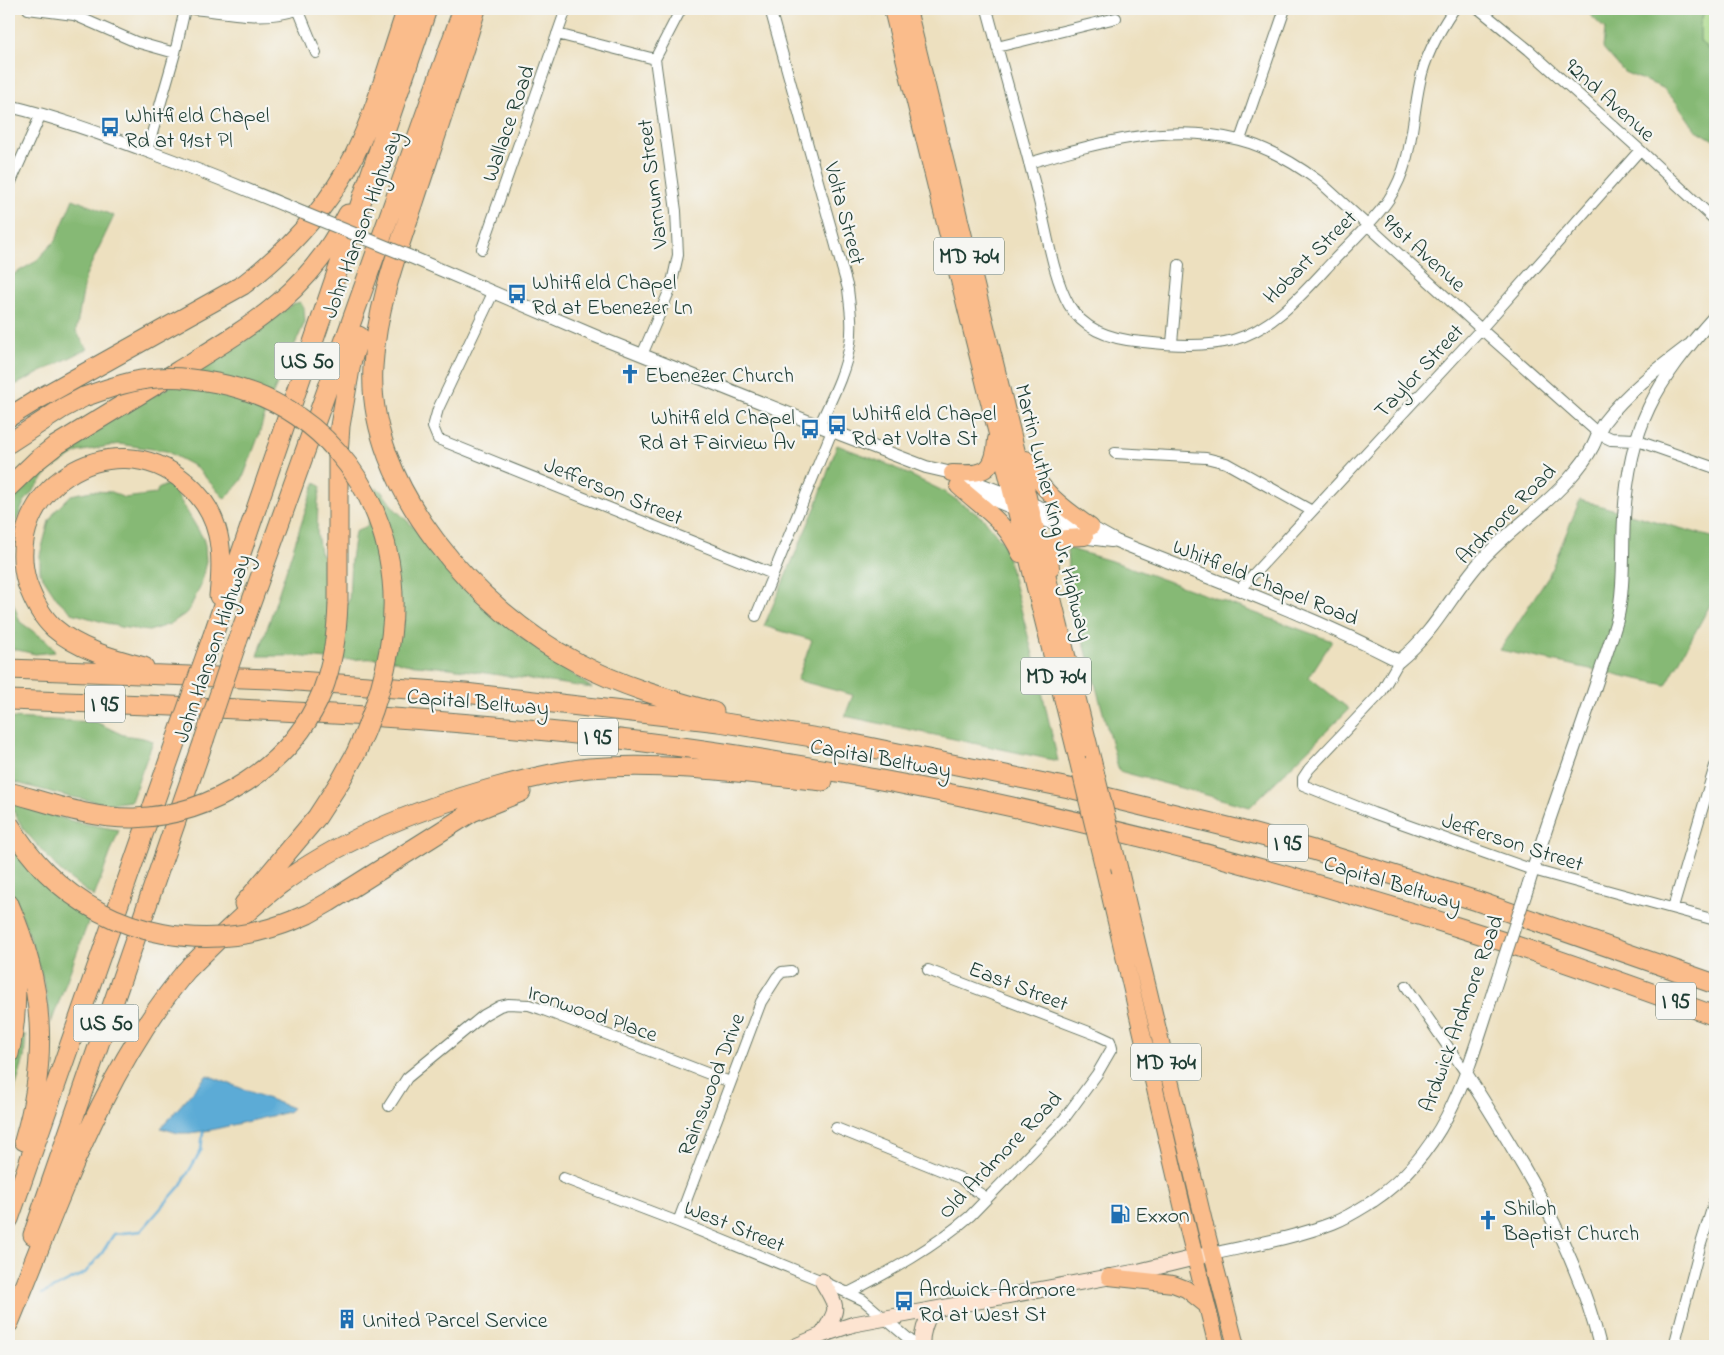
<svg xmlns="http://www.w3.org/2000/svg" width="1724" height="1355" font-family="'Indie Flower',sans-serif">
<rect width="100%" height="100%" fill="#f6f6f2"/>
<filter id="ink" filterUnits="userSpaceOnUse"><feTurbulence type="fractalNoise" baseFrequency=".02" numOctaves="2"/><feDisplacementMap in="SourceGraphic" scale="10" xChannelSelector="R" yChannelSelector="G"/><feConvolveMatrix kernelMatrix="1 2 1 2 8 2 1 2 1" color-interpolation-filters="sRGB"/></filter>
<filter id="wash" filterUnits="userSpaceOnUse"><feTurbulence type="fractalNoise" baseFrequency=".0096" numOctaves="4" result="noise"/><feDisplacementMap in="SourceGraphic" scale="20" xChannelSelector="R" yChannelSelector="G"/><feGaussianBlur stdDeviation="1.12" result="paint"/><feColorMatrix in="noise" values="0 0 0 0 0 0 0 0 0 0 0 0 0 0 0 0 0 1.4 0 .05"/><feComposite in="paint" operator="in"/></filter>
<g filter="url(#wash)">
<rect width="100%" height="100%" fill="#ede0bf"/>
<path fill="#a9d987" stroke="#648b5e" d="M 1705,9 L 1715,9 L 1715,55 L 1713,55 L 1700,41 L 1700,24 Z"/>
<path fill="#86b974" stroke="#527b54" d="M 1584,9 L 1705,9 L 1700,24 L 1700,41 L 1713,55 L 1715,55 L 1715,141 L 1695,129 L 1677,103 L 1663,88 L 1624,72 L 1603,48 L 1605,29 Z
M 73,199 L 114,216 L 86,275 L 76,331 L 87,349 L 9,388 L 9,277 L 35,262 L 56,240 Z
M 300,302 L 304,308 L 305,322 L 266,409 L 259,435 L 244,475 L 241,481 L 225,499 L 196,467 L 166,451 L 119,444 L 78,452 L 50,470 L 24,502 L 9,539 L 9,496 L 21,483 L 95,427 L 205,368 L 241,344 L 293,304 Z
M 837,445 L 889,465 L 945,492 L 984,519 L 1004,544 L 1037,670 L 1058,761 L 845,716 L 853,695 L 797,680 L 812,640 L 764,626 L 816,506 Z
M 316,482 L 321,487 L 318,501 L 317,532 L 320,552 L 323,557 L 323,572 L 328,600 L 326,606 L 333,608 L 346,606 L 349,600 L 351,559 L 355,532 L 367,526 L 371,513 L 369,499 L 376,488 L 381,491 L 394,508 L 429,542 L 516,633 L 592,688 L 450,668 L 405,664 L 387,658 L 338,660 L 295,656 L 258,656 L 313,488 Z
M 170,483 L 203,538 L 205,545 L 206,561 L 201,585 L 188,612 L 170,624 L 149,631 L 120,627 L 72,613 L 57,599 L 40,573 L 40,555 L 49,521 L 56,510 L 71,495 L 91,491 L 112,492 L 124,498 L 156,494 L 158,489 Z
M 1580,500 L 1715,538 L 1715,596 L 1666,685 L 1500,650 L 1549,575 Z
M 1067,548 L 1115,562 L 1332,641 L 1309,677 L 1349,709 L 1250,807 L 1119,771 L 1069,588 Z
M 9,591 L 20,622 L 47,641 L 55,652 L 35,654 L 9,648 Z
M 9,718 L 96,722 L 123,735 L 143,738 L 153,741 L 131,801 L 109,804 L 66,796 L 9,781 Z
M 9,803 L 76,822 L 119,830 L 94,897 L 61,872 L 24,830 Z
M 9,841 L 31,871 L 89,920 L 51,1023 L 45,987 L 34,951 L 22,916 L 9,893 Z
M 21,1035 L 26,1035 L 24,1058 L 9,1110 L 9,1085 Z"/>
<path fill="#5cabd6" stroke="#3e7485" d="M 207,1075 L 292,1108 L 288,1112 L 211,1130 L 190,1133 L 178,1133 L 161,1128 Z"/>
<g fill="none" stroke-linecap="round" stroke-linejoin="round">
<path stroke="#5cabd6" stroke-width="2.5" d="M 42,1294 L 85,1273 L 102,1253 L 114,1234 L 141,1231 L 181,1185 L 201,1150 L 203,1132"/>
</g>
</g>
<g filter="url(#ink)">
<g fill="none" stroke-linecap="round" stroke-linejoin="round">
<defs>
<path id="minor" d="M 28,9 L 74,15 L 136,42 L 175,53
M 193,9 C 227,12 266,22 298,9
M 298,9 L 316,53
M 770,9 L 848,289 C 850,307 853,325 850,343 C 846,372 831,400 819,426
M 987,9 C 1004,73 1023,137 1039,201 C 1047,232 1053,277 1069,305 C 1084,331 1115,340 1143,342 C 1169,345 1208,347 1233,340 C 1275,328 1305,291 1334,260 C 1351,242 1376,219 1389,199 C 1413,162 1411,124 1420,82 C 1425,56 1439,31 1454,9
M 1479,9 L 1529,50 L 1640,150 L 1715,220
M 557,34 L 655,59
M 997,47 L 1116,18
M 1240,140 L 1285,9
M 147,151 L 175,53 L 185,9
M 1029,163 C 1097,143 1168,122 1239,140 C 1267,147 1297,165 1320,182 L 1481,329 L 1598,433
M 9,186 L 41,114
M 482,249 L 566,9
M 493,293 L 438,409 L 433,427 L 438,439 L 773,574
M 1172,343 L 1179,265
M 642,355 L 671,287 L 678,255 L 676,211 L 655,59 L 681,9
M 1635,440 L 1715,468
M 1115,453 L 1206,458 L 1226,463 L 1312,511
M 1239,590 L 1481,329 L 1640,150
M 756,616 L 832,431
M 1399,661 L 1380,694 L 1309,769 L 1303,778 L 1303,785 L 1373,813 L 1533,870 L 1715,920
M 1673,908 L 1715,766
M 1406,986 L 1466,1073
M 389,1106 L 407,1078 L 484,1015 L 500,1006 L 508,1004 L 529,1005 L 541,1009 L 730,1082
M 836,1128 L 960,1178 L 973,1189 L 987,1198
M 563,1178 L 678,1222 L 822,1281 L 863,1300 L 917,1346
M 678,1222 L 761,1002 L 777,977 L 782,972 L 791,971
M 848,1293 C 891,1271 933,1248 970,1216 L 1064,1119 L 1097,1074 L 1112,1048 L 1110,1041 L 1097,1035 L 928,970
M 1674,1346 L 1700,1247 L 1715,1199"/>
<path id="tertiary" d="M 9,106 C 56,117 101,134 147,151 C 199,170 251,191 303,213
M 411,257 L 600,338 L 832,431 L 926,467 L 952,473 L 1091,527 L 1116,541 C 1211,579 1308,614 1399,661 C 1436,631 1450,596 1480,562 C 1507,531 1542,510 1569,479 C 1578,469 1587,458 1593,446 C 1597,438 1599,430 1604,422 C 1627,392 1659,368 1688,346
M 1598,433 L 1611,439 L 1635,440
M 965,489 L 1089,538 L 1111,541
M 1528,886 C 1548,818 1574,752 1596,684 C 1603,663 1611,641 1617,620 C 1625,586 1622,552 1624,518 C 1629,426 1655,383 1715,316
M 1466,1073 C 1520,1158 1576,1247 1600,1346
M 1212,1254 C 1252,1245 1294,1238 1333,1223 C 1348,1217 1360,1209 1373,1201 C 1453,1147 1470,1060 1499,974"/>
<path id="secondary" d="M 822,1335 C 839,1307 839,1310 822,1281
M 796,1346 L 822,1335 L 854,1324 L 1136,1272 L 1206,1255
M 922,1346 C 921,1333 926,1322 931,1311"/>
<path id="primary" d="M 892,9 L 1077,758
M 908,9 L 1093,761
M 1026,459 C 1039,490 1064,508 1091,527
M 952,473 C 982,474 994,475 996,439
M 958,486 C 983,509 1006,521 1020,554
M 1051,568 C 1048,536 1059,538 1085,537
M 1103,866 L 1182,1205 L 1217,1346
M 1120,871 L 1206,1230 L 1236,1346
M 1109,1277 L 1173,1284 L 1186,1289 L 1206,1305"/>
<path id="motorway" d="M 476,9 C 457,73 435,138 414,202 C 396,255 376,310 373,367 C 366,487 478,611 578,663 C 621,686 667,699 714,712
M 9,417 L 35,401 L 243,285 C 289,250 328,207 354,156 C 377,109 390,58 407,9
M 9,443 L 63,408 L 84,397
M 9,487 L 36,461 L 55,446 C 96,421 137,396 178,371 C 251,326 308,294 348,214
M 338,603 L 338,455 L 340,426 L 351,363 L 359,336
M 212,638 L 427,9
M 237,642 L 463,9
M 144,667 C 113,659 78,649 54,628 C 41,616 33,600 27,583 C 0,490 112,420 185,482 C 222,513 224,551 219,596
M 9,669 L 270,679 L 465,693 L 719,722 L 849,743 L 1069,788 L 1236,829 L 1313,850 L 1477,901 L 1715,984
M 9,700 C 246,708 482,717 717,752 C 971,790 1222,852 1467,930 C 1550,956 1633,986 1715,1016
M 9,904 C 44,985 49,1056 24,1141
M 244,904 L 317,817 L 341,780 L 356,753
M 294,920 L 308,914 L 329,902 L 472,812 L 521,792
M 9,933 C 18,973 18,1014 9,1054
M 184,973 C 214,943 244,913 278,886 C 342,838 421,808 497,787 C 527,779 558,771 589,768 C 667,762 745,773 823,781
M 9,1219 L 176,740
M 33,1235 L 204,740
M 9,1323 C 60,1200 103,1067 192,964"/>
</defs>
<use href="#minor" stroke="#677665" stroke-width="12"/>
<use href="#tertiary" stroke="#677665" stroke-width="14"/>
<use href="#secondary" stroke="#677665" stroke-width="17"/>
<use href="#primary" stroke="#677665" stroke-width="18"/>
<use href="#motorway" stroke="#677665" stroke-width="21"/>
<use href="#minor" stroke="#fff" stroke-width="10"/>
<use href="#tertiary" stroke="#fff" stroke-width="12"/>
<use href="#secondary" stroke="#fde4d1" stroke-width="15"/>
<use href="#primary" stroke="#fabc8b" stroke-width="16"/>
<use href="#motorway" stroke="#fabc8b" stroke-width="19"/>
<defs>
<path id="tertiary-bridge" d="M 303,213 L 411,257
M 1499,974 L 1528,886"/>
<path id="primary-bridge" d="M 1077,758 L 1103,866
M 1093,761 L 1120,871"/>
<path id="motorway-bridge" d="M 84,397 C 107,389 131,380 157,378 C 177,376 197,379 217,383 C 315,402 382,482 392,580 C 398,638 380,701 356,753
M 176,740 L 212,638
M 204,740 L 237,642
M 9,792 C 49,803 92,819 134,818 C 213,815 292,766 322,692 C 333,663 337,634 338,603
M 9,824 C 20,842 32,858 46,872 C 112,938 209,954 294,920"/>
</defs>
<use href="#tertiary-bridge" stroke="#677665" stroke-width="14" stroke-linecap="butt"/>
<use href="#primary-bridge" stroke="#677665" stroke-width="18" stroke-linecap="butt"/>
<use href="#motorway-bridge" stroke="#677665" stroke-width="21" stroke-linecap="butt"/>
<use href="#tertiary-bridge" stroke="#fff" stroke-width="12"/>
<use href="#primary-bridge" stroke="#fabc8b" stroke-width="16"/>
<use href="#motorway-bridge" stroke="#fabc8b" stroke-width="19"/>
</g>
</g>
<defs>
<symbol id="bus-bare" viewBox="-9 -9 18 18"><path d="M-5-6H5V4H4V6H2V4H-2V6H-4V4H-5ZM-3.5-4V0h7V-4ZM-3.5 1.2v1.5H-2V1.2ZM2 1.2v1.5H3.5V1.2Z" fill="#1f6fb2" stroke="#f6f6f2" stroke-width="2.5" paint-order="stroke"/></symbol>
<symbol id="church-bare" viewBox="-9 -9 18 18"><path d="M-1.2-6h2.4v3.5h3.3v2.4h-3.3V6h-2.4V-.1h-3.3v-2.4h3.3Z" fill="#1f6fb2" stroke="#f6f6f2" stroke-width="2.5" paint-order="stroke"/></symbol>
<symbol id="fuel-bare" viewBox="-9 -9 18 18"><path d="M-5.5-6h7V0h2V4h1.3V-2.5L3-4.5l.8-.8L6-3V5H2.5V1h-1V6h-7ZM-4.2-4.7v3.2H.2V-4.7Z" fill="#1f6fb2" stroke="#f6f6f2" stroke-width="2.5" paint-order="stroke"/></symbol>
<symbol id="building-bare" viewBox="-9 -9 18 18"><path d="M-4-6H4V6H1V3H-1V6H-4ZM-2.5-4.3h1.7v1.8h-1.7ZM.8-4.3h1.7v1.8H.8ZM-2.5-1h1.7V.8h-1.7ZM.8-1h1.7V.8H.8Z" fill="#1f6fb2" stroke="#f6f6f2" stroke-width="2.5" paint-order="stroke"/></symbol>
</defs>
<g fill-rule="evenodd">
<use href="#bus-bare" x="96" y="113" width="28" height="28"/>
<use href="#bus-bare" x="503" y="280" width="28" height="28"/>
<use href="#church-bare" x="616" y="360" width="28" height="28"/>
<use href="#bus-bare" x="823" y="411" width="28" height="28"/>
<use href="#bus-bare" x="796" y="415" width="28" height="28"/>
<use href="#fuel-bare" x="1106" y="1200" width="28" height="28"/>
<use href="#church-bare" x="1474" y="1206" width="28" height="28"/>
<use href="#bus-bare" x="890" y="1287" width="28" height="28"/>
<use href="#building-bare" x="333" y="1305" width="28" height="28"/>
</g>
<g text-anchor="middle" stroke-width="4.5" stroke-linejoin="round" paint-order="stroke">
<g fill="#f6f6f2" stroke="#60746d" stroke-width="1">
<rect x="934" y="237.5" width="70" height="37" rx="4"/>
<rect x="274.5" y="342.5" width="65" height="37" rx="4"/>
<rect x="1021" y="657.5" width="70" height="37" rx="4"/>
<rect x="85" y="685.5" width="40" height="37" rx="4"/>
<rect x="578" y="718.5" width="40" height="37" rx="4"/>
<rect x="1268" y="824.5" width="40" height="37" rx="4"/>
<rect x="1656" y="982.5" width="40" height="37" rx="4"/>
<rect x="73.5" y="1004.5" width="65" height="37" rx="4"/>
<rect x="1131" y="1043.5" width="70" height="37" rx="4"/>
</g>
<g font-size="21" font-weight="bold" fill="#1f3d34">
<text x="969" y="263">MD 704</text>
<text x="307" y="368">US 50</text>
<text x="1056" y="683">MD 704</text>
<text x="105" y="711">I 95</text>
<text x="598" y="744">I 95</text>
<text x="1288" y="850">I 95</text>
<text x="1676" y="1008">I 95</text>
<text x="106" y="1030">US 50</text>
<text x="1166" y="1069">MD 704</text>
</g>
<g font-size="22" fill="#1f3d34" stroke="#f6f6f2">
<text transform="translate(1611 99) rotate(42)" y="8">92nd Avenue</text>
<text transform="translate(507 123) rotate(-71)" y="8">Wallace Road</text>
<text transform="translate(651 184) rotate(-97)" y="8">Varnum Street</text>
<text transform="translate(846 213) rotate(75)" y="8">Volta Street</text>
<text transform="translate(361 224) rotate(-70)" y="8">John Hanson Highway</text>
<text transform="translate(1425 252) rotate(42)" y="8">91st Avenue</text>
<text transform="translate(1309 256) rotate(-45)" y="8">Hobart Street</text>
<text transform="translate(1418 370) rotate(-47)" y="8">Taylor Street</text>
<text transform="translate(614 490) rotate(22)" y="8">Jefferson Street</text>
<text transform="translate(1055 512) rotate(76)" y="8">Martin Luther King Jr. Highway</text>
<text transform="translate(1505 513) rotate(-45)" y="8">Ardmore Road</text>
<text transform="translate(1266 581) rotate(22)" y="8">Whitfield Chapel Road</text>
<text transform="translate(211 648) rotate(-71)" y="8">John Hanson Highway</text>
<text transform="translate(478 701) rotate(5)" y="8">Capital Beltway</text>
<text transform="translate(881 757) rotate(10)" y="8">Capital Beltway</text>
<text transform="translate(1513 841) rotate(18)" y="8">Jefferson Street</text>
<text transform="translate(1393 882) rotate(17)" y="8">Capital Beltway</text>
<text transform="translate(1019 985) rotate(21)" y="8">East Street</text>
<text transform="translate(593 1012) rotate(19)" y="8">Ironwood Place</text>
<text transform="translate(1460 1013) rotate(-70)" y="8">Ardwick Ardmore Road</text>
<text transform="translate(710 1084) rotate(-69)" y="8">Rainswood Drive</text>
<text transform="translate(999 1154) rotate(-46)" y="8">Old Ardmore Road</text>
<text transform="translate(735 1225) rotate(22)" y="8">West Street</text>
</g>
<g font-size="22" fill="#1f3d34" stroke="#f6f6f2" text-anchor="start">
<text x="125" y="122">Whitfield Chapel<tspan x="125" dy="25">Rd at 91st Pl</tspan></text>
<text x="532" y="289">Whitfield Chapel<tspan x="532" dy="25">Rd at Ebenezer Ln</tspan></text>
<text x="645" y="382">Ebenezer Church</text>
<text x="852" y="420">Whitfield Chapel<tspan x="852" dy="25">Rd at Volta St</tspan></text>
<text x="795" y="424" text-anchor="end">Whitfield Chapel<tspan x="795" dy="25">Rd at Fairview Av</tspan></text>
<text x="1503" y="1215">Shiloh<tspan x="1503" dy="25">Baptist Church</tspan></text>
<text x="1135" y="1222">Exxon</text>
<text x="919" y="1296">Ardwick-Ardmore<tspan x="919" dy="25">Rd at West St</tspan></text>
<text x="362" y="1327">United Parcel Service</text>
</g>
</g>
<rect width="1724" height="1355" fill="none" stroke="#f6f6f2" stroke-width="30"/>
</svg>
